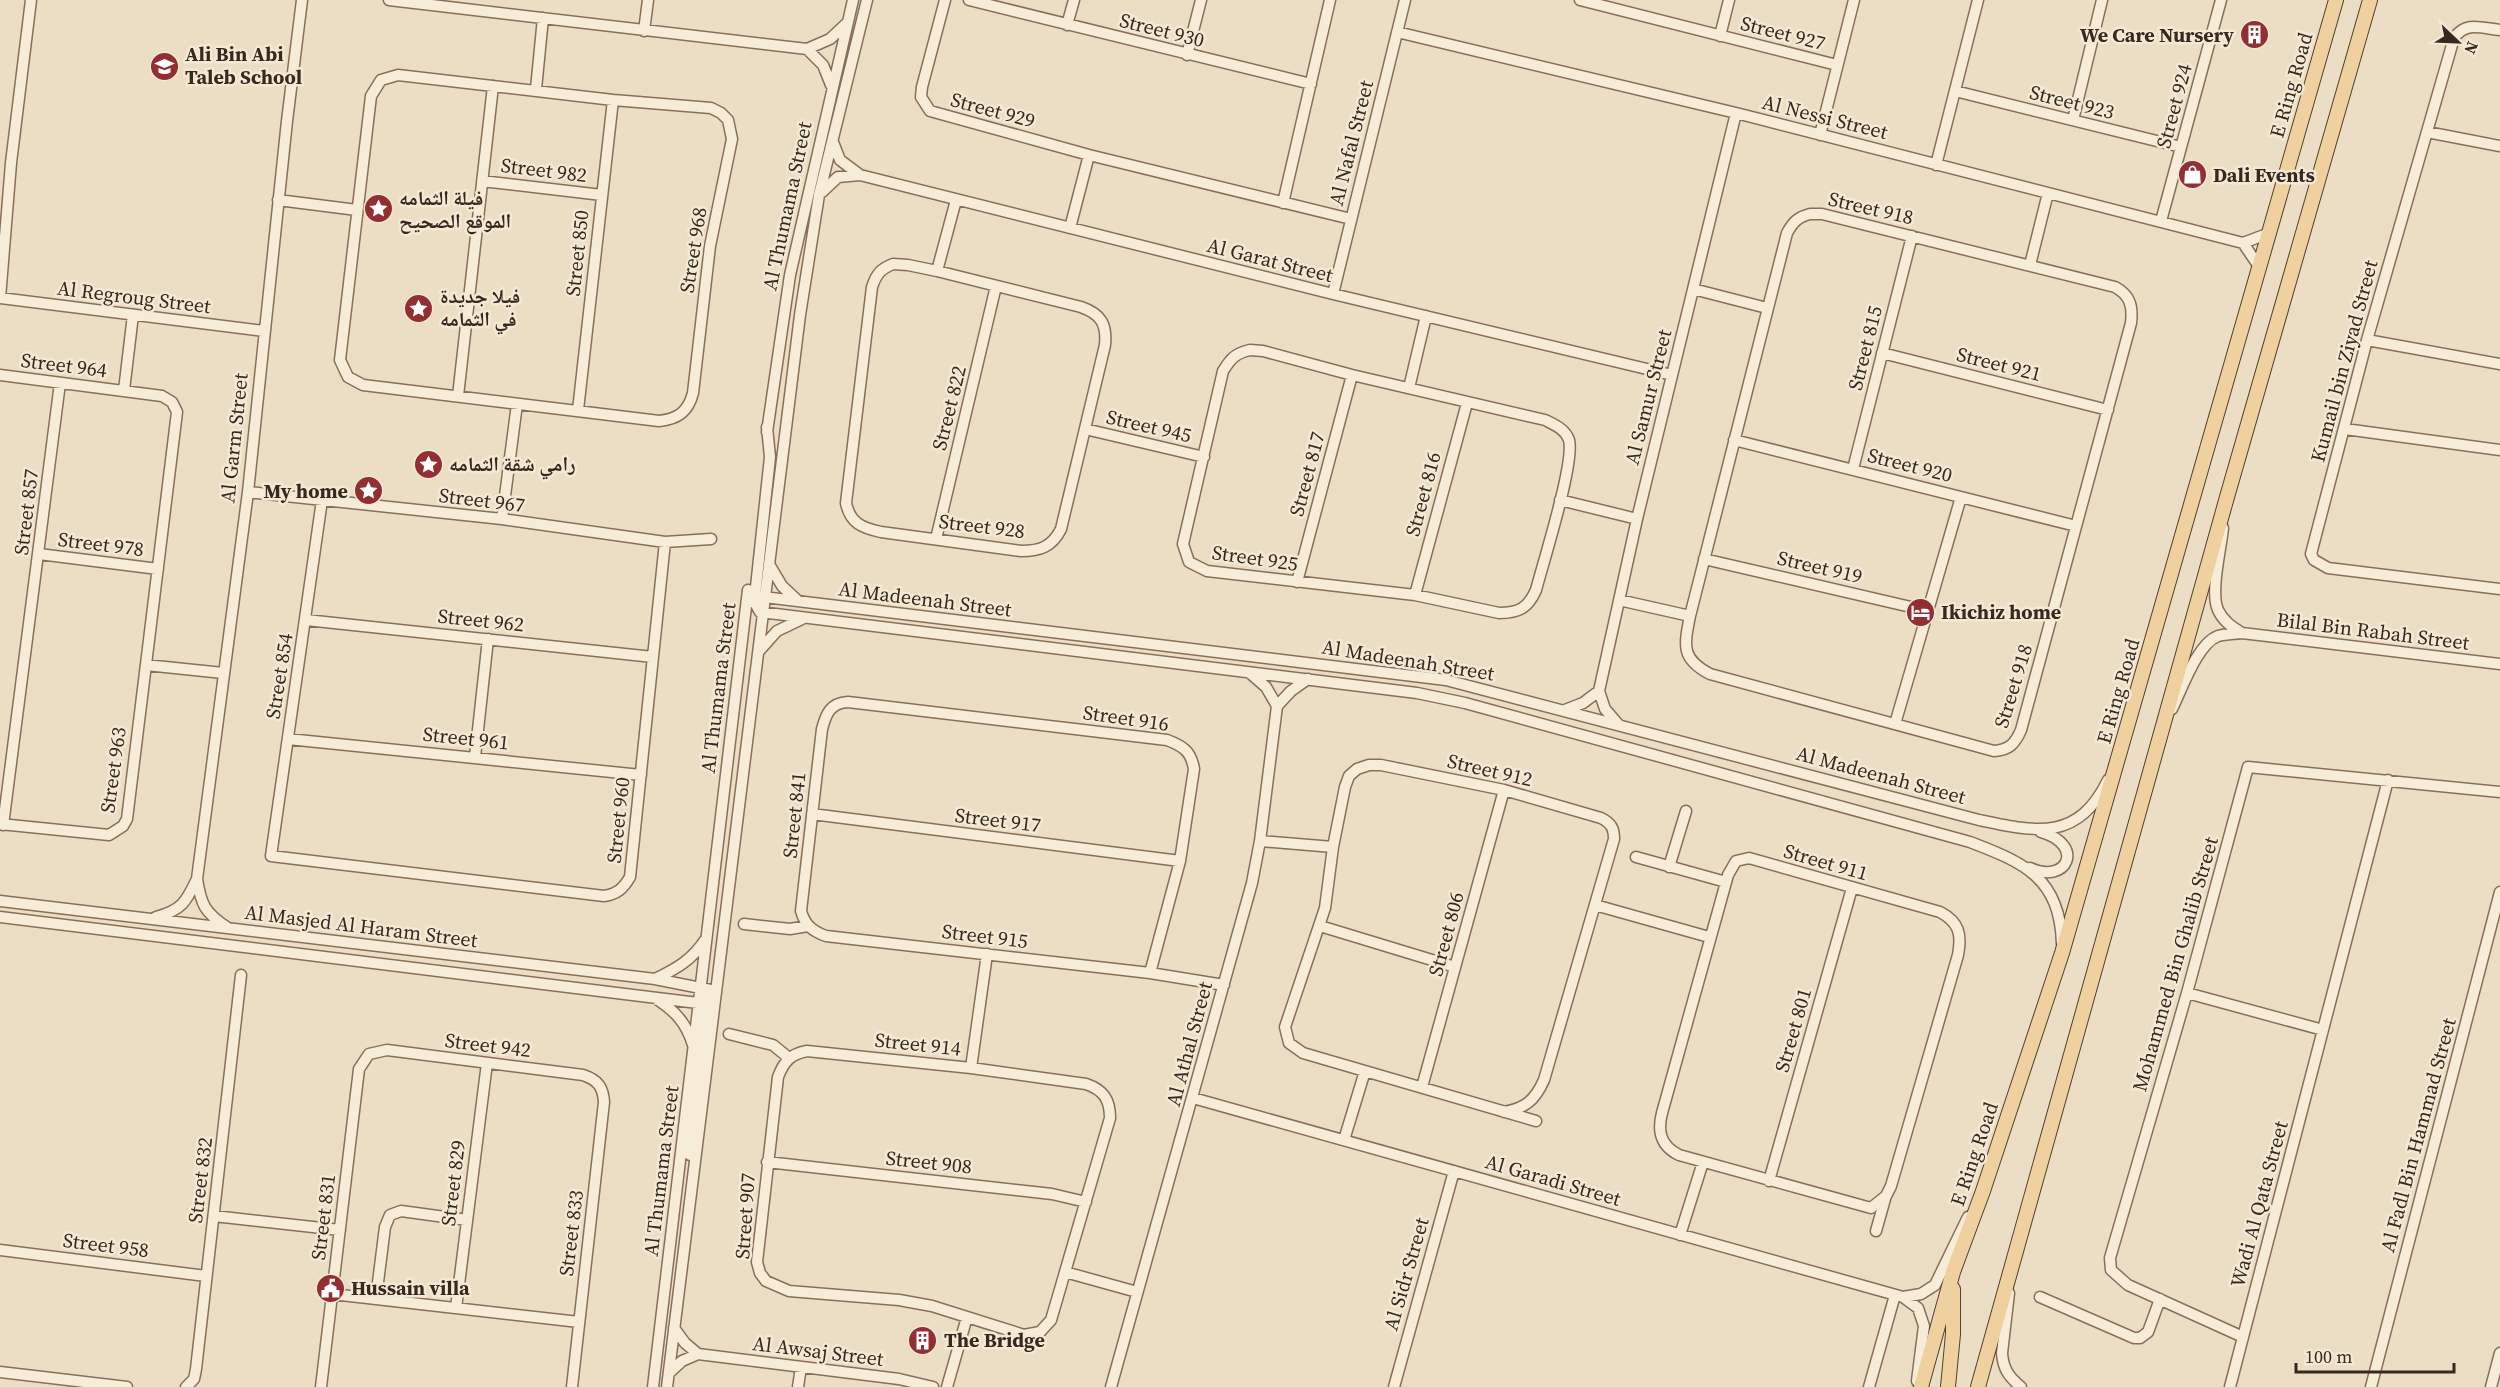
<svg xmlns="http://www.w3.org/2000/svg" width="2500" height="1387" font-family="'Source Serif 4','Noto Naskh Arabic',serif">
<rect width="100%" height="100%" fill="#ecdec4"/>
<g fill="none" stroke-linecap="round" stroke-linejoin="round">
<defs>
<path id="minor" d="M 389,0 L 807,49 L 830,39 L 846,24
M 945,0 L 922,87 L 921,97 L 930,111 L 1089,155 L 1351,219
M 969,0 L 1311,84
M 1580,0 L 1837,65
M 1067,25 L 1074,0
M 2500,30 C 2481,28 2466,21 2454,38 L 2367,340 L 2311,554 L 2314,560 L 2328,568 L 2500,589
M 644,31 L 648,0
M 1397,32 L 1736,113 L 2243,243 L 2267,234
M 1720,36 L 1729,0
M 807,49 L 823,65 L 831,85
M 1187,55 L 1201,0
M 398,75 L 613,100 L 711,108 L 721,113 L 728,120 L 732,139 L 710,246 L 693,393 C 688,412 678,419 659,421 L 363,385 L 348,377 L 340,360 L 371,96 L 381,80 Z
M 536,89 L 543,18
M 1955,91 L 2181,147
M 2073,120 L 2102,0
M 2427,132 L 2500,146
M 1820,135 L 1854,0
M 833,142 L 840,160 L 860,175
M 1936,165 L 1978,0
M 482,181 L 602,195
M 822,192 L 838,177 L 860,175 L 1333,294 L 1672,375
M 278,200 L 357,210
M 1283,203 L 1330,0
M 1810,214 L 1822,214 L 2115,287 C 2130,295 2133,306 2131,323 L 2021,730 C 2015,744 2009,750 1994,751 L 1710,674 C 1681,659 1684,646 1690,616 L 1787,233 C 1793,222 1798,217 1810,214 Z
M 2161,221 L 2221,0
M 1070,228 L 1089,155
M 2243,243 L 2258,265
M 893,264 L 908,265 L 937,271 L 1081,307 C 1101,314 1107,324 1105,345 L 1061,529 C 1052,547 1040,551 1021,551 L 881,532 C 862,528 850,523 846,503 L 872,287 C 876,275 880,269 893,264 Z
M 2030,265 L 2048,193
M 937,271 L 956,200
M 1693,289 L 1767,308
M 1333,294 L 1405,0
M 0,298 L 11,163 L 31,0
M 0,298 L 264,331
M 2367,340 L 2500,364
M 1250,350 L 1263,351 L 1352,375 L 1545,420 C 1555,425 1565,429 1569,440 C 1575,462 1543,563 1536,590 C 1528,608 1519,613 1499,613 L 1415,595 L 1207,571 L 1189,562 L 1183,544 L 1223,371 C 1231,358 1236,353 1250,350 Z
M 1882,353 L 2108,410
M 0,375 L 162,396 L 172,402 L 177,412 L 127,819 L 123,826 L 109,835 L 0,824
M 1409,388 L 1426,316
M 124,390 L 133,315
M 458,396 L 493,86
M 578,410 L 613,100
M 767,427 L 770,457 L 755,596 L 755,603 L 760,612 L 1417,693 L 1465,703 L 1970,842 C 2025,863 2060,878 2062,944
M 1085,429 L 1204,457
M 2345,429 L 2500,450
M 767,432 L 790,275 L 853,0
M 1734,440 L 2076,526
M 1853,469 L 1912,236
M 248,492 L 502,519 L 665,542 L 711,539
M 322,500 L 271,856 L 604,896 C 617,894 623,889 630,877 L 665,542
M 1560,500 L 1637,519
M 502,519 L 517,404
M 2223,528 C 2221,549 2210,592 2218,610 C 2223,621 2232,627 2242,633
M 936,539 L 996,286
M 39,554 L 158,569
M 1704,559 L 1928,611
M 769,564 L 782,586 L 798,601
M 1297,582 L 1352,375
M 748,595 L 1446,680 L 1979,820 C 2036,832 2078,842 2108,780
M 1415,595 L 1467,403
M 1619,600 L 1690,616
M 306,620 L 653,657
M 760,650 L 777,631 L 802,619
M 146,665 L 223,673
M 1277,706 L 1291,691 L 1308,679
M 2172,709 C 2182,689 2197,644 2218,636 C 2225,634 2234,634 2242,633 L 2500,664
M 1565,710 L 1583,703 L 1599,691
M 1618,724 L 1605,709 L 1599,691 L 1637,519 L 1736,113
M 1895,724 L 1961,497
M 288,739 L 641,775
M 475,757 L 488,639
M 812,814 L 1180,861
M 3,825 L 60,383
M 1260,841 L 1333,847
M 1636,857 L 1726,882
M 1749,858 L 1940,912 C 1959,922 1962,934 1958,955 L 1891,1186 L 1886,1196 L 1871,1208 L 1679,1155 C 1661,1146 1657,1132 1662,1113 L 1728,875 L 1736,861 Z
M 1669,867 L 1686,811
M 2030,868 C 2067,885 2086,845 2041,832
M 0,901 L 655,979 L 716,991
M 1595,905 L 1709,937
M 0,917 L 714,1005
M 156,917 C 182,910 186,902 197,879
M 744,924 L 790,929 L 808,926
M 1320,926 L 1455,967
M 228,928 C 205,913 201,905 197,879 L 248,492 L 287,121 L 302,0
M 1150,973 L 1180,861 L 1194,769 C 1191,751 1183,746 1167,740 L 848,702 C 830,703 826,714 822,729 L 801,911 C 805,925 812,931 826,936 L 1150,973 L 1224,985
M 655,979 C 676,969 692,960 705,940
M 2187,993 L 2323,1030
M 655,998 C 674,1010 686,1022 693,1045
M 729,1034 L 773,1045 L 789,1058
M 807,1051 L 971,1068 L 1086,1084 C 1104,1090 1110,1100 1110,1118 L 1051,1320 L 1040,1332 L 1024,1335 L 932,1306 L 899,1300 L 789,1291 L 766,1281 L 760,1273 L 757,1262 L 778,1077 C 784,1061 791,1054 807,1051 Z
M 971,1068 L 987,954
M 1422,1087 L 1504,790
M 1193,1098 L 1903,1297 L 1918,1308 L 1924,1326 L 1917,1381
M 1504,1112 C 1526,1108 1535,1100 1544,1080 L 1614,839 C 1614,828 1611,823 1601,818 L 1504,790 L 1381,765 L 1369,765 L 1357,769 L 1349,776 L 1345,787 L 1333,847 L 1325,908 L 1285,1027 L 1289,1043 L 1303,1053 L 1536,1121
M 1344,1140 L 1365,1071
M 690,1155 L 690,1138 L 706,997
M 767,1162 L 1052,1194 L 1086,1202
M 1769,1181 L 1852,888
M 214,1216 L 340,1230
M 1876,1231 L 1885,1199
M 1680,1235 L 1703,1162
M 0,1250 L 206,1276
M 1065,1272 L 1137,1292
M 2009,1293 L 2002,1353 C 2003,1369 2009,1377 2021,1387
M 332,1294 L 579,1322
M 1903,1297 L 1921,1294 L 1935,1285 L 1968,1217
M 2040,1297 L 2134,1338 L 2140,1338 L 2148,1332 L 2160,1299
M 376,1298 L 385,1227 L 390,1215 L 401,1211 L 467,1220
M 456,1308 L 487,1063
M 674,1328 L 685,1343 L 698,1354
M 2243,1337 L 2128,1285 L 2111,1270 L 2110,1258 L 2187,993 L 2248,767 L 2500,792
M 0,1372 L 127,1387
M 669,1373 L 682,1361 L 698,1354 L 899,1379 L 933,1387
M 186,1387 L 194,1379 L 196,1369 L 241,975
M 321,1387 L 359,1069 L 369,1054 L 387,1050 L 583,1075 C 598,1080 603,1087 604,1102 L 572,1387
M 653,1387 L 748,590
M 667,1387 L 800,315 L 819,195 L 867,0
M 798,1387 L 801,1367
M 947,1387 L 967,1317
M 1111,1387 L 1252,883 L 1260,841 L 1277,706 L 1266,687 L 1251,674
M 1394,1387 L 1454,1171
M 1869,1387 L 1895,1295
M 2230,1387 L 2388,780
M 2371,1387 L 2500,892
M 2491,1387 L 2500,1353"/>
<path id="major" d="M 1921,1387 L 1953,1272 L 1983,1191 L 2062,953 L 2336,0
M 1948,1387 L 1953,1334 L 1953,1289
M 1978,1387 L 2227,497 L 2370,0"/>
</defs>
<use href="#minor" stroke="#86705b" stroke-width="13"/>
<use href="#major" stroke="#543f2f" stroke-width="16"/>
<use href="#minor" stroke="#f7ecd7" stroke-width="10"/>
<use href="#major" stroke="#eed19e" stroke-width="14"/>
</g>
<defs>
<symbol id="building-disc" viewBox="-11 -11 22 22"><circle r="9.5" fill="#932e33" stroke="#f4e9d4"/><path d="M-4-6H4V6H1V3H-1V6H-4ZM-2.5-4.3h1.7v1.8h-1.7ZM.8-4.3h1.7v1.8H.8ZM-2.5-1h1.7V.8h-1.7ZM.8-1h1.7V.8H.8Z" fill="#fff"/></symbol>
<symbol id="school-disc" viewBox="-11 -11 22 22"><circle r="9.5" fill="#932e33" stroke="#f4e9d4"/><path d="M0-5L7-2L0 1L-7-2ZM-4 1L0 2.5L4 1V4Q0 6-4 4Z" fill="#fff"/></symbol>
<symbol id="shop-disc" viewBox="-11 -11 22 22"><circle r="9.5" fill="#932e33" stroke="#f4e9d4"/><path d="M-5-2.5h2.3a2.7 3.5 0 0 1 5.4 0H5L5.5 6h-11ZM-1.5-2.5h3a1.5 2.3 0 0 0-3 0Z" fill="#fff"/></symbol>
<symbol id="sight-disc" viewBox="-11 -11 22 22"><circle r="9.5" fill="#932e33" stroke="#f4e9d4"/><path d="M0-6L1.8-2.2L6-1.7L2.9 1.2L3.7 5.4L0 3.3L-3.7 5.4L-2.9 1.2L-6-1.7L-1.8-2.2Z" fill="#fff"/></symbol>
<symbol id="hotel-disc" viewBox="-11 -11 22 22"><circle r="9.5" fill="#932e33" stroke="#f4e9d4"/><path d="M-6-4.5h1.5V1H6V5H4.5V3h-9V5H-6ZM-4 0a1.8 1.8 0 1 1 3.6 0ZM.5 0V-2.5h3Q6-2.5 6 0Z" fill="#fff"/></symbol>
<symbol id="civic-disc" viewBox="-11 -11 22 22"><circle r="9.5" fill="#932e33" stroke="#f4e9d4"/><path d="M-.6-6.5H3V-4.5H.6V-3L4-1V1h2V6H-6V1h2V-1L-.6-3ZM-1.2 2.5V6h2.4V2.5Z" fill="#fff"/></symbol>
</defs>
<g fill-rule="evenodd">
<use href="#building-disc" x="2238" y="18" width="33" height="33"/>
<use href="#school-disc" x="148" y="50" width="33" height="33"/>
<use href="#shop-disc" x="2176" y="158" width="33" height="33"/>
<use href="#sight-disc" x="362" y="192" width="33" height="33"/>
<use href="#sight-disc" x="402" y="292" width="33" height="33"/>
<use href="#sight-disc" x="412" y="448" width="33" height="33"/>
<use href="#sight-disc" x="352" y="474" width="33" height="33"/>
<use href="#hotel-disc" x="1904" y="596" width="33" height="33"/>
<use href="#civic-disc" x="314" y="1272" width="33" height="33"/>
<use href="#building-disc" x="906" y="1324" width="33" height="33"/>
</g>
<g text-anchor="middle" stroke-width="5" stroke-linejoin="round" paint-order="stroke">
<g font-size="20" fill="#37291f" stroke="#f4e9d4">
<text transform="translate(1162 30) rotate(14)" y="7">Street 930</text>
<text transform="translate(1783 33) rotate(14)" y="7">Street 927</text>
<text transform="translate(2291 85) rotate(-74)" y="7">E Ring Road</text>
<text transform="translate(2072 102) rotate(14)" y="7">Street 923</text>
<text transform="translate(2174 106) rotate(-75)" y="7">Street 924</text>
<text transform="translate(993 110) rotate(15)" y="7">Street 929</text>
<text transform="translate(1825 117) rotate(14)" y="7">Al Nessi Street</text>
<text transform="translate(1351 143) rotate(-76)" y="7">Al Nafal Street</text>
<text transform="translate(544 170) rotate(7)" y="7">Street 982</text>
<text transform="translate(787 206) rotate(-78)" y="7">Al Thumama Street</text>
<text transform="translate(1871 208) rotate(13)" y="7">Street 918</text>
<text transform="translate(693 250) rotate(-81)" y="7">Street 968</text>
<text transform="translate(577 253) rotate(-84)" y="7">Street 850</text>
<text transform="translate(1270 260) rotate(14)" y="7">Al Garat Street</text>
<text transform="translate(134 297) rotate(7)" y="7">Al Regroug Street</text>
<text transform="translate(1865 348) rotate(-76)" y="7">Street 815</text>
<text transform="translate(2344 361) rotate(-75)" y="7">Kumail bin Ziyad Street</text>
<text transform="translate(1999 364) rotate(14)" y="7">Street 921</text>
<text transform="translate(64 365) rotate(7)" y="7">Street 964</text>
<text transform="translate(1648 397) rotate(-76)" y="7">Al Samur Street</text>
<text transform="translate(949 408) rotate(-76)" y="7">Street 822</text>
<text transform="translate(1149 426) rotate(13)" y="7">Street 945</text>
<text transform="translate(234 438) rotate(-84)" y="7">Al Garm Street</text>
<text transform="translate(1910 465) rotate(14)" y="7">Street 920</text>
<text transform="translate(1307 474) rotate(-75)" y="7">Street 817</text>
<text transform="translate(1423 494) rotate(-75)" y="7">Street 816</text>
<text transform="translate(482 500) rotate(7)" y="7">Street 967</text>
<text transform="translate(26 512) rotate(-83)" y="7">Street 857</text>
<text transform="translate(982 526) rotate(7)" y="7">Street 928</text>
<text transform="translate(101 544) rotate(7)" y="7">Street 978</text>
<text transform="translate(1255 558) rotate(8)" y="7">Street 925</text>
<text transform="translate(1820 567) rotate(13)" y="7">Street 919</text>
<text transform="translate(925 599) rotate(7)" y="7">Al Madeenah Street</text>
<text transform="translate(481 620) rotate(6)" y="7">Street 962</text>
<text transform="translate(2373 631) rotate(7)" y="7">Bilal Bin Rabah Street</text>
<text transform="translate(1408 660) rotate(9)" y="7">Al Madeenah Street</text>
<text transform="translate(279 676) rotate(-81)" y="7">Street 854</text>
<text transform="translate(2013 686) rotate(-73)" y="7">Street 918</text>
<text transform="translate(718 688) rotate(-83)" y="7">Al Thumama Street</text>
<text transform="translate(2118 691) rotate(-74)" y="7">E Ring Road</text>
<text transform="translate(1126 718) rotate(8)" y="7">Street 916</text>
<text transform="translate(466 738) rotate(6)" y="7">Street 961</text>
<text transform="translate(113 770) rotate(-82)" y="7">Street 963</text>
<text transform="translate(1490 770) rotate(13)" y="7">Street 912</text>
<text transform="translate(1881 775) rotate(15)" y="7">Al Madeenah Street</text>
<text transform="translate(794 815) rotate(-84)" y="7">Street 841</text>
<text transform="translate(618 820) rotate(-84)" y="7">Street 960</text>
<text transform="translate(998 820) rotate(7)" y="7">Street 917</text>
<text transform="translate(1826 862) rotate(16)" y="7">Street 911</text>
<text transform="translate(361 926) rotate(7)" y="7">Al Masjed Al Haram Street</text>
<text transform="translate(1446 934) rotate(-75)" y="7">Street 806</text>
<text transform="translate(985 936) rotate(7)" y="7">Street 915</text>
<text transform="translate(2175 964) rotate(-74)" y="7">Mohammed Bin Ghalib Street</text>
<text transform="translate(1793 1030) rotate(-74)" y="7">Street 801</text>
<text transform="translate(918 1044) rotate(6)" y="7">Street 914</text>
<text transform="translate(1189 1044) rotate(-75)" y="7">Al Athal Street</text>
<text transform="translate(488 1045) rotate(7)" y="7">Street 942</text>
<text transform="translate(2418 1135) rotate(-75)" y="7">Al Fadl Bin Hammad Street</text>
<text transform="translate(1974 1154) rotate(-71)" y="7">E Ring Road</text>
<text transform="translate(929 1162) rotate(6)" y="7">Street 908</text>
<text transform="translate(661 1171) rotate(-83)" y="7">Al Thumama Street</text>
<text transform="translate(200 1180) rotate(-83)" y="7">Street 832</text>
<text transform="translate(1553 1180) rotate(16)" y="7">Al Garadi Street</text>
<text transform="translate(453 1183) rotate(-83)" y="7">Street 829</text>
<text transform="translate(2259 1204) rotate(-75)" y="7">Wadi Al Qata Street</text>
<text transform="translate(745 1216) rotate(-86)" y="7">Street 907</text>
<text transform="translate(323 1217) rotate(-83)" y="7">Street 831</text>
<text transform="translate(571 1233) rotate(-83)" y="7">Street 833</text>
<text transform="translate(106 1245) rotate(7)" y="7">Street 958</text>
<text transform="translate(1406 1274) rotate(-74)" y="7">Al Sidr Street</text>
<text transform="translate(818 1351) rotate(7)" y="7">Al Awsaj Street</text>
</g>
<g font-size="20" font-weight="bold" fill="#37291f" stroke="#f4e9d4" text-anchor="start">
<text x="2234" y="42" text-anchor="end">We Care Nursery</text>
<text x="185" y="61">Ali Bin Abi<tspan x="185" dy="23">Taleb School</tspan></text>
<text x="2213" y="182">Dali Events</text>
<text x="399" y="205">فيلة الثمامه<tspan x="399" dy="23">الموقع الصحيح</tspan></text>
<text x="440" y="303">فيلا جديدة<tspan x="440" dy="23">في الثمامه</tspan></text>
<text x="449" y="471">رامي شقة الثمامه</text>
<text x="348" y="498" text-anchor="end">My home</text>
<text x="1941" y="619">Ikichiz home</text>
<text x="351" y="1295">Hussain villa</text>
<text x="944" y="1347">The Bridge</text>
</g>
</g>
<g transform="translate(2458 42) rotate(113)" stroke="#f4e9d4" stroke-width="4.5" paint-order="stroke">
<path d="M0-4.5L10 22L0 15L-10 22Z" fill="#37291f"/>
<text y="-9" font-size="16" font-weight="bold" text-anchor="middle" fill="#37291f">N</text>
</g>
<path d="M2296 1363v9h158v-9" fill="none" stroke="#37291f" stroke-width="3"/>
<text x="2305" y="1363" font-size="18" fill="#37291f" stroke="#f4e9d4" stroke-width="4.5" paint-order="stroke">100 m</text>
</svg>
